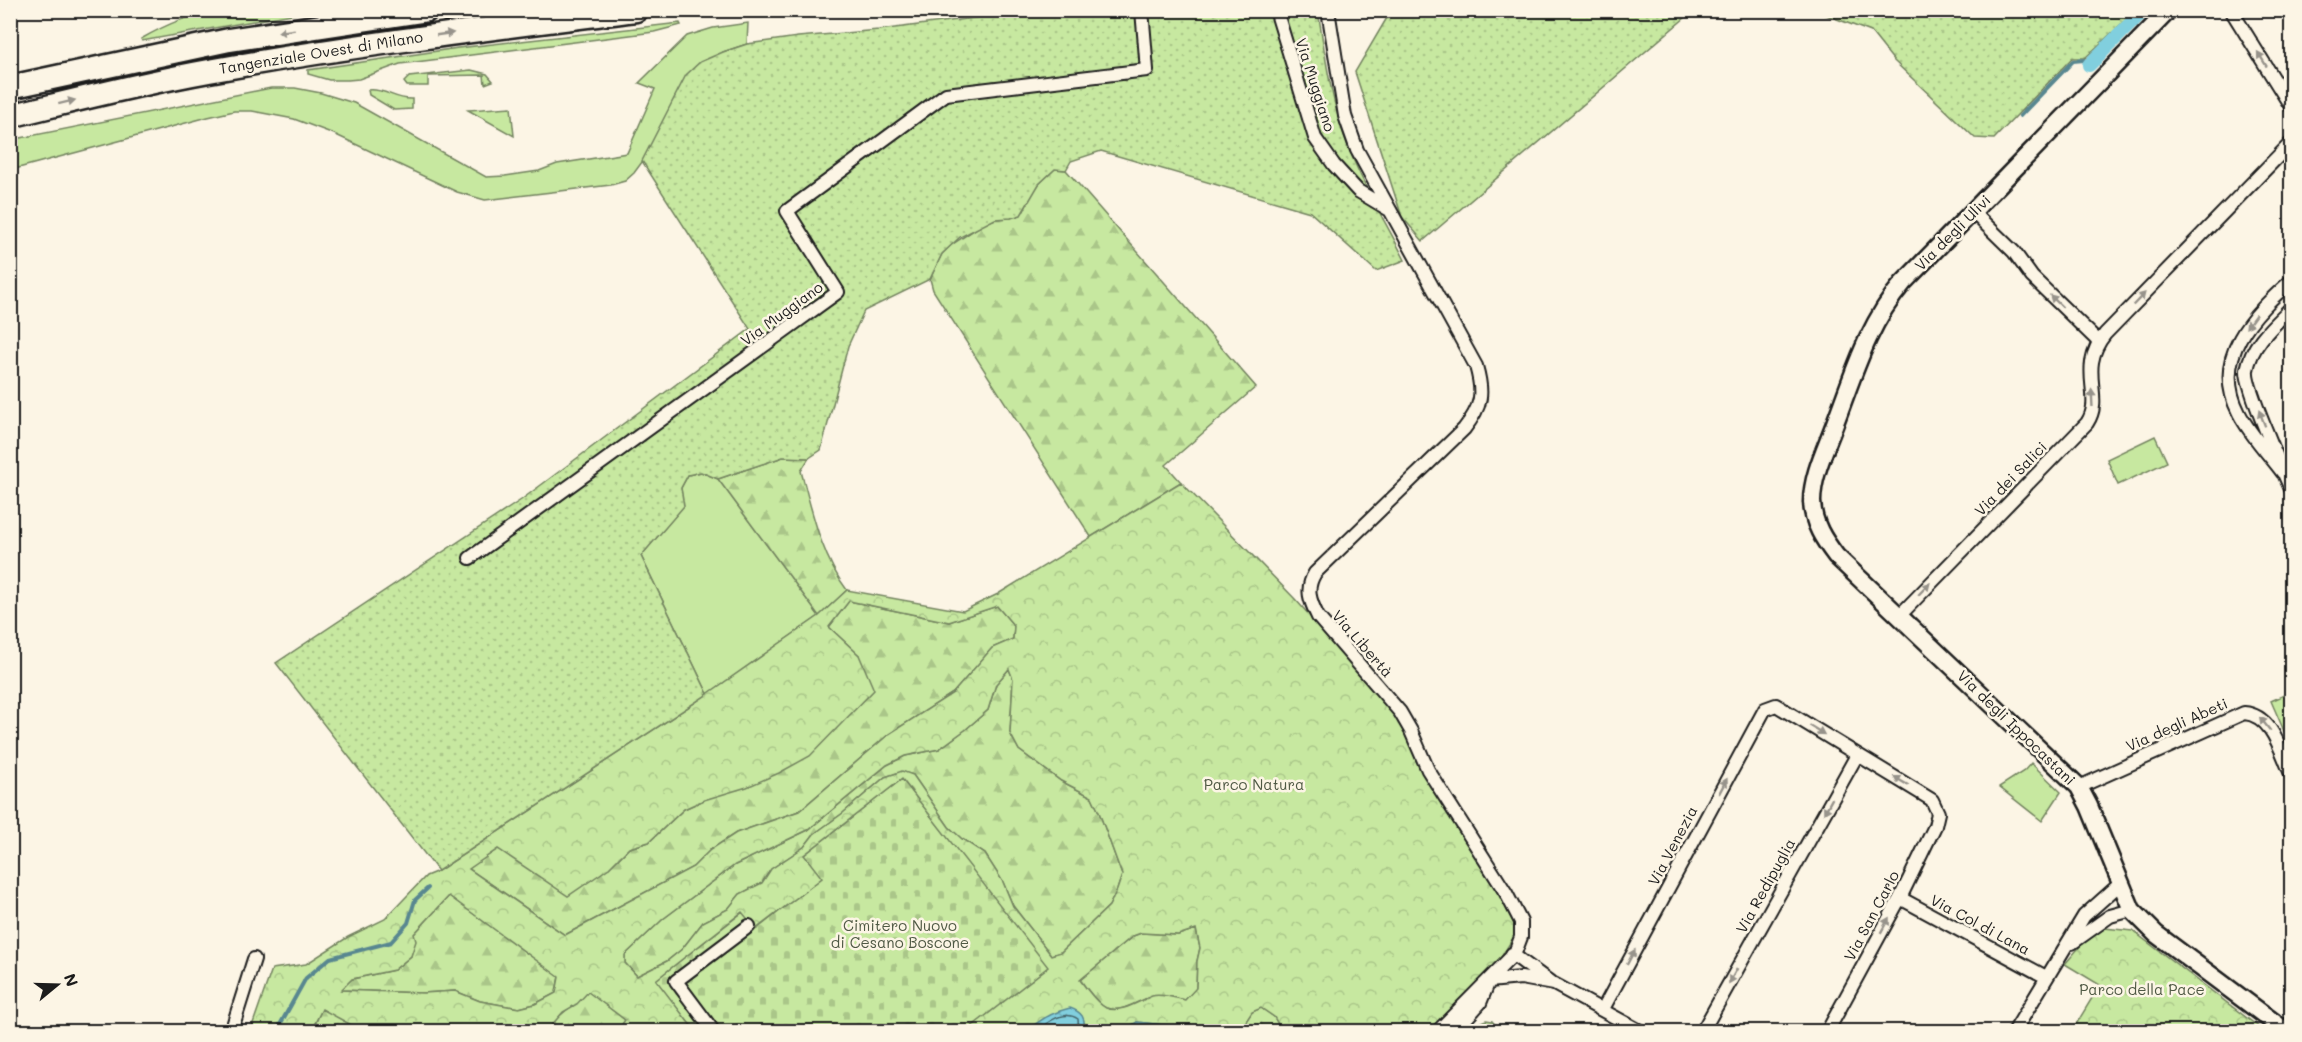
<svg xmlns="http://www.w3.org/2000/svg" width="2302" height="1042" font-family="Mali,sans-serif">
<defs>
<pattern id="forest-firs" width="22" height="20" patternUnits="userSpaceOnUse" patternTransform="scale(1.5)"><rect width="22" height="20" fill="#c7e8a0"/><path d="M5 1l3.5 6h-7zM16 11l3.5 6h-7z" fill="#aac689"/></pattern>
<pattern id="cemetery-stones" width="16" height="16" patternUnits="userSpaceOnUse" patternTransform="scale(1.5)"><rect width="16" height="16" fill="#c7e8a0"/><path d="M2 7V4a2 2 0 0 1 4 0v3zM10 15v-3a2 2 0 0 1 4 0v3z" fill="#aac689"/></pattern>
<pattern id="park-crowns" width="20" height="18" patternUnits="userSpaceOnUse" patternTransform="scale(1.5)"><rect width="20" height="18" fill="#c7e8a0"/><path d="M2 6a3 3 0 1 1 6 0M12 15a3 3 0 1 1 6 0" fill="none" stroke="#aac689"/></pattern>
<pattern id="garden-dots" width="8" height="8" patternUnits="userSpaceOnUse" patternTransform="scale(1.5)"><rect width="8" height="8" fill="#c7e8a0"/><path d="M2 2h.1M6 6h.1" fill="none" stroke="#aac689" stroke-width="1.8" stroke-linecap="round"/></pattern>
<pattern id="water-ripples" width="26" height="14" patternUnits="userSpaceOnUse" patternTransform="scale(1.5)"><rect width="26" height="14" fill="#81cfde"/><path d="M2 4q2-2 4 0t4 0M15 11q2-2 4 0t4 0" fill="none" stroke="#6fb1be"/></pattern>
</defs>
<rect width="100%" height="100%" fill="#fcf5e5"/>
<filter id="ink" filterUnits="userSpaceOnUse"><feTurbulence type="fractalNoise" baseFrequency=".0167" numOctaves="2"/><feDisplacementMap in="SourceGraphic" scale="12" xChannelSelector="R" yChannelSelector="G"/><feConvolveMatrix kernelMatrix="1 2 1 2 8 2 1 2 1" color-interpolation-filters="sRGB"/></filter>
<g filter="url(#ink)">
<path fill="#c7e8a0" stroke="#72825e" stroke-width="1.5" d="M 221,11 L 221,10 L 309,11 L 142,41 L 141,39 C 167,24 192,13 221,11 Z
M 680,23 L 681,25 L 654,32 L 400,64 L 359,79 L 348,80 L 329,80 L 308,74 L 308,70 L 458,48 Z
M 748,23 L 747,44 L 723,52 L 634,173 L 625,181 L 611,185 L 485,200 L 457,192 L 334,134 L 294,119 L 252,111 L 234,111 L 208,117 L 11,170 L 10,140 L 271,88 L 295,88 L 321,93 L 354,103 L 486,177 L 505,176 L 539,171 L 557,164 L 627,153 L 655,89 L 639,83 L 687,36 L 713,28 Z
M 471,70 L 487,74 L 493,81 L 485,84 L 484,75 L 428,76 L 428,86 L 407,86 L 404,82 L 409,77 Z
M 368,90 C 385,88 395,100 412,99 L 412,109 L 394,110 L 369,95 Z
M 511,107 L 514,136 L 468,110 Z
M 2155,436 L 2167,462 L 2118,485 L 2107,459 Z
M 701,472 L 718,479 L 819,616 L 708,694 L 641,556 L 683,506 L 681,488 L 688,475 Z
M 2031,763 L 2061,792 L 2042,821 L 1999,787 L 2024,771 Z"/>
<path fill="url(#forest-firs)" stroke="#72825e" stroke-width="1.5" d="M 1055,169 L 1066,170 L 1256,387 L 1166,465 L 1181,482 L 1091,537 L 933,290 L 930,279 L 942,254 L 951,245 L 983,224 L 995,219 L 1011,218 L 1024,211 L 1030,197 L 1039,184 Z
M 783,457 L 809,458 L 801,471 C 812,511 821,556 847,590 L 819,616 L 718,479 Z
M 849,601 L 949,622 L 997,606 L 1014,626 L 1013,639 L 992,648 L 953,693 L 889,734 L 799,811 L 736,833 L 710,850 L 693,867 L 565,935 L 468,868 L 498,849 L 609,868 L 629,848 L 649,842 L 684,809 L 704,800 L 859,655 L 829,627 Z
M 1009,669 L 1013,679 L 1010,733 L 1019,750 L 1061,781 L 1092,797 L 1099,812 L 1122,875 L 1117,890 L 1109,906 L 1061,952 L 1051,955 L 1013,906 L 1003,882 L 985,854 L 962,839 L 949,827 L 913,775 L 902,772 L 885,777 L 843,813 L 814,834 L 804,847 L 771,869 L 762,883 L 740,894 L 728,909 L 703,922 L 682,949 L 667,961 L 637,976 L 625,963 L 625,955 L 663,919 L 735,865 L 808,830 L 887,765 L 905,756 L 939,749 L 965,730 L 988,710 L 996,684 Z
M 449,896 L 559,976 L 556,993 L 535,1004 L 519,1008 L 480,1001 L 455,991 L 423,993 L 340,990 L 352,979 L 394,970 L 411,956 L 414,934 Z
M 1196,929 L 1200,948 L 1197,961 L 1196,989 L 1185,1000 C 1175,998 1166,995 1156,996 C 1143,996 1123,1015 1106,1008 C 1096,1003 1087,988 1080,980 L 1133,936 L 1141,933 L 1178,935 Z
M 588,991 L 625,1020 L 618,1031 L 539,1032 C 550,1028 554,1020 562,1014 C 571,1005 580,1002 588,991 Z
M 322,1008 L 353,1026 L 394,1030 L 459,1026 L 474,1031 L 312,1032 Z
M 1261,1008 L 1274,1017 L 1282,1031 L 1249,1031 L 1246,1021 L 1252,1012 Z"/>
<path fill="url(#cemetery-stones)" stroke="#72825e" stroke-width="1.5" d="M 902,779 L 1049,967 L 966,1032 L 942,1031 L 939,1029 L 936,1032 L 695,1031 L 655,980 L 743,912 L 757,929 L 821,878 L 804,855 Z"/>
<path fill="url(#park-crowns)" stroke="#72825e" stroke-width="1.5" fill-rule="evenodd" d="M 1181,482 L 1295,599 L 1384,699 L 1401,723 L 1514,917 L 1515,935 L 1495,967 L 1433,1031 L 1282,1031 L 1274,1017 L 1261,1008 L 1252,1012 L 1246,1021 L 1249,1031 L 1185,1031 L 1172,1026 L 1137,1022 L 1123,1031 L 1084,1031 L 1084,1030 L 1034,1025 L 1027,1031 L 966,1031 L 1048,967 L 902,779 L 804,855 L 822,878 L 756,929 L 742,912 L 656,980 L 695,1031 L 618,1031 L 625,1020 L 588,992 L 577,1004 L 563,1012 L 550,1027 L 539,1031 L 474,1031 L 459,1026 L 431,1026 L 409,1030 L 363,1027 L 353,1026 L 322,1009 L 311,1031 L 250,1032 L 272,969 L 306,964 L 348,937 L 385,919 L 426,876 L 438,871 L 693,704 L 819,616 L 847,590 L 963,611 L 998,594 ZM 849,601 L 949,622 L 997,606 L 1014,626 L 1013,639 L 992,648 L 953,693 L 889,734 L 799,811 L 736,833 L 710,850 L 693,867 L 565,935 L 469,869 L 498,849 L 568,896 L 609,868 L 629,848 L 649,842 L 684,809 L 704,800 L 747,787 L 779,773 L 810,756 L 874,690 L 859,655 L 829,627 ZM 1009,669 L 1013,679 L 1010,733 L 1019,750 L 1061,781 L 1092,797 L 1099,812 L 1122,875 L 1117,890 L 1109,906 L 1061,952 L 1051,955 L 1013,906 L 1003,882 L 985,854 L 962,839 L 949,827 L 913,775 L 902,771 L 885,777 L 843,813 L 814,834 L 804,847 L 771,869 L 762,883 L 740,894 L 728,909 L 703,922 L 682,949 L 667,961 L 637,976 L 625,963 L 625,955 L 663,919 L 735,865 L 808,830 L 887,765 L 905,756 L 939,749 L 965,730 L 988,710 L 996,684 ZM 449,896 L 559,977 L 556,993 L 535,1004 L 519,1008 L 480,1001 L 455,991 L 423,993 L 341,990 L 352,979 L 394,970 L 411,956 L 416,941 L 414,934 ZM 1196,929 L 1200,948 L 1197,961 L 1196,988 L 1185,1000 C 1175,998 1161,993 1152,996 C 1139,1001 1121,1014 1106,1008 C 1096,1003 1087,989 1080,980 L 1133,936 L 1141,933 L 1178,935 Z
M 2291,692 L 2291,747 L 2271,701 Z
M 2104,928 L 2133,931 L 2264,1031 L 2072,1031 L 2100,985 L 2065,964 L 2088,937 Z
M 1486,1020 L 1492,1021 L 1497,1027 L 1503,1025 L 1515,1031 L 1470,1031 L 1479,1023 Z"/>
<path fill="url(#garden-dots)" stroke="#72825e" stroke-width="1.5" d="M 1028,11 L 1318,11 C 1324,48 1329,87 1340,123 C 1354,171 1382,215 1405,260 L 1376,271 L 1310,212 L 1101,151 L 1071,161 L 1066,170 L 1055,169 L 1039,184 L 1021,215 L 1011,218 L 995,219 L 960,237 L 942,254 L 930,279 L 864,311 L 848,346 L 821,450 L 809,458 L 783,457 L 718,479 L 701,472 L 688,475 L 681,488 L 684,506 L 641,556 L 708,694 L 438,871 L 276,663 L 521,500 L 750,329 L 642,161 L 686,75 L 700,62 L 723,52 L 747,44 L 798,37 L 879,30 Z
M 1391,11 L 1391,10 L 1693,11 L 1423,241 L 1402,217 L 1355,72 Z
M 1816,11 L 2135,11 L 2085,58 L 2072,58 L 1994,139 L 1975,138 L 1894,61 L 1871,32 Z"/>
<path fill="url(#water-ripples)" stroke="#598790" stroke-width="1.5" d="M 1070,1008 C 1082,1012 1086,1018 1084,1031 L 1027,1031 C 1039,1020 1053,1012 1070,1008 Z
M 1137,1022 L 1172,1026 L 1185,1031 L 1123,1031 Z"/>
<g fill="none" stroke-linecap="round" stroke-linejoin="round">
<path stroke="#44646a" stroke-width="1.5" d="M 1036,1032 C 1047,1022 1064,1009 1078,1019 L 1079,1032"/>
<path stroke="#598790" stroke-width="4" d="M 2020,116 L 2073,61 L 2084,60 L 2089,65
M 276,1032 L 306,978 L 330,958 L 391,942 L 408,923 L 415,900 L 428,888"/>
<path stroke="#81cfde" stroke-width="14" d="M 2089,65 L 2144,10"/>
<defs>
<path id="street" d="M 1276,10 L 1315,138 L 1334,165 L 1358,191 L 1388,209
M 1328,10 L 1345,116 L 1357,150 L 1476,366 C 1484,394 1482,406 1464,429 L 1315,573 C 1305,589 1310,601 1318,617 L 1400,712 L 1411,731 L 1428,770 L 1506,893 L 1521,922 L 1521,937 L 1515,953 L 1437,1032
M 2231,10 L 2292,108
M 1973,212 L 2014,252 L 2032,277 L 2099,342
M 2292,307 C 2274,325 2252,343 2247,370 C 2245,385 2283,472 2292,491
M 2283,473 C 2269,454 2250,435 2239,413 C 2210,357 2253,315 2292,280
M 470,558 L 838,292 L 787,211 L 946,94 L 1147,70 L 1142,10
M 1899,616 L 2087,423 C 2105,396 2076,370 2105,334 L 2292,142
M 2079,787 L 2244,713 C 2273,715 2281,753 2292,776
M 1900,898 L 2046,977
M 2072,943 L 2110,916 L 2132,910
M 1512,954 L 1550,982
M 1603,1009 L 1765,709 L 1776,705 L 1932,800 L 1938,813 L 1935,826 L 1900,898 L 1827,1032
M 231,1032 L 254,959
M 714,1032 L 676,981 L 749,926
M 1454,1032 L 1480,1003 L 1489,981 L 1521,978 L 1554,984 L 1642,1032
M 1702,1032 L 1857,755
M 2014,1032 L 2084,916 L 2121,883"/>
<path id="secondary" d="M 2169,10 L 1903,283 C 1868,324 1854,373 1835,423 C 1826,448 1812,475 1812,502 C 1813,524 1824,540 1836,556 L 2079,787 L 2089,806 L 2132,910 L 2156,934 L 2287,1032"/>
<path id="highway" d="M 10,87 L 229,40 L 427,10
M 10,116 C 76,100 142,83 209,71 C 351,45 494,28 636,10"/>
</defs>
<use href="#street" stroke="#1c1c1c" stroke-width="16"/>
<use href="#secondary" stroke="#1c1c1c" stroke-width="21"/>
<use href="#highway" stroke="#1c1c1c" stroke-width="27"/>
<use href="#street" stroke="#fcf5e5" stroke-width="12"/>
<use href="#secondary" stroke="#fcf5e5" stroke-width="16"/>
<use href="#highway" stroke="#fcf5e5" stroke-width="22"/>
</g>
<defs><path id="oneway-solid" d="M-6-.8H1V-3.2L6.5 0L1 3.2V.8H-6Z" transform="scale(1.5)"/></defs>
<g fill="#97938b">
<use href="#oneway-solid" transform="translate(286 31) rotate(171)"/>
<use href="#oneway-solid" transform="translate(445 34) rotate(-8)"/>
<use href="#oneway-solid" transform="translate(2262 59) rotate(-122)"/>
<use href="#oneway-solid" transform="translate(67 102) rotate(-14)"/>
<use href="#oneway-solid" transform="translate(2139 299) rotate(-46)"/>
<use href="#oneway-solid" transform="translate(2056 301) rotate(-136)"/>
<use href="#oneway-solid" transform="translate(2251 321) rotate(126)"/>
<use href="#oneway-solid" transform="translate(2092 398) rotate(-93)"/>
<use href="#oneway-solid" transform="translate(2262 418) rotate(-111)"/>
<use href="#oneway-solid" transform="translate(1924 589) rotate(-46)"/>
<use href="#oneway-solid" transform="translate(2265 724) rotate(-128)"/>
<use href="#oneway-solid" transform="translate(1817 730) rotate(32)"/>
<use href="#oneway-solid" transform="translate(1901 781) rotate(-149)"/>
<use href="#oneway-solid" transform="translate(1723 786) rotate(-62)"/>
<use href="#oneway-solid" transform="translate(1828 806) rotate(119)"/>
<use href="#oneway-solid" transform="translate(1885 925) rotate(-61)"/>
<use href="#oneway-solid" transform="translate(1631 957) rotate(-62)"/>
<use href="#oneway-solid" transform="translate(1733 976) rotate(119)"/>
</g>
</g>
<g text-anchor="middle" stroke-width="5" stroke-linejoin="round" paint-order="stroke">
<g font-size="15" fill="#1c1c1c" stroke="#fcf5e5">
<text transform="translate(321 53) rotate(-9)" y="5">Tangenziale Ovest di Milano</text>
<text transform="translate(1315 85) rotate(72)" y="5">Via Muggiano</text>
<text transform="translate(1953 233) rotate(-45)" y="5">Via degli Ulivi</text>
<text transform="translate(782 314) rotate(-36)" y="5">Via Muggiano</text>
<text transform="translate(2011 479) rotate(-46)" y="5">Via dei Salici</text>
<text transform="translate(1362 644) rotate(49)" y="5">Via Libertà</text>
<text transform="translate(2177 725) rotate(-24)" y="5">Via degli Abeti</text>
<text transform="translate(2016 728) rotate(44)" y="5">Via degli Ippocastani</text>
<text transform="translate(1673 846) rotate(-62)" y="5">Via Venezia</text>
<text transform="translate(1766 886) rotate(-61)" y="5">Via Redipuglia</text>
<text transform="translate(1872 916) rotate(-62)" y="5">Via San Carlo</text>
<text transform="translate(1980 925) rotate(28)" y="5">Via Col di Lana</text>
</g>
<g font-size="15" fill="#4f5944" stroke="#fcf5e5">
<text x="1254" y="790">Parco Natura</text>
<text x="900" y="931">Cimitero Nuovo<tspan x="900" dy="17">di Cesano Boscone</tspan></text>
<text x="2142" y="995">Parco della Pace</text>
</g>
</g>
<rect width="2302" height="1042" fill="none" stroke="#fcf5e5" stroke-width="36"/>
<rect x="18" y="18" width="2266" height="1006" fill="none" stroke="#1c1c1c" stroke-width="2" filter="url(#ink)"/>
<g transform="translate(57 985) rotate(71)" stroke="#fcf5e5" stroke-width="4.5" paint-order="stroke">
<path d="M0-4.5L10 22L0 15L-10 22Z" fill="#1c1c1c"/>
<text y="-9" font-size="16" font-weight="bold" text-anchor="middle" fill="#1c1c1c">N</text>
</g>
</svg>
